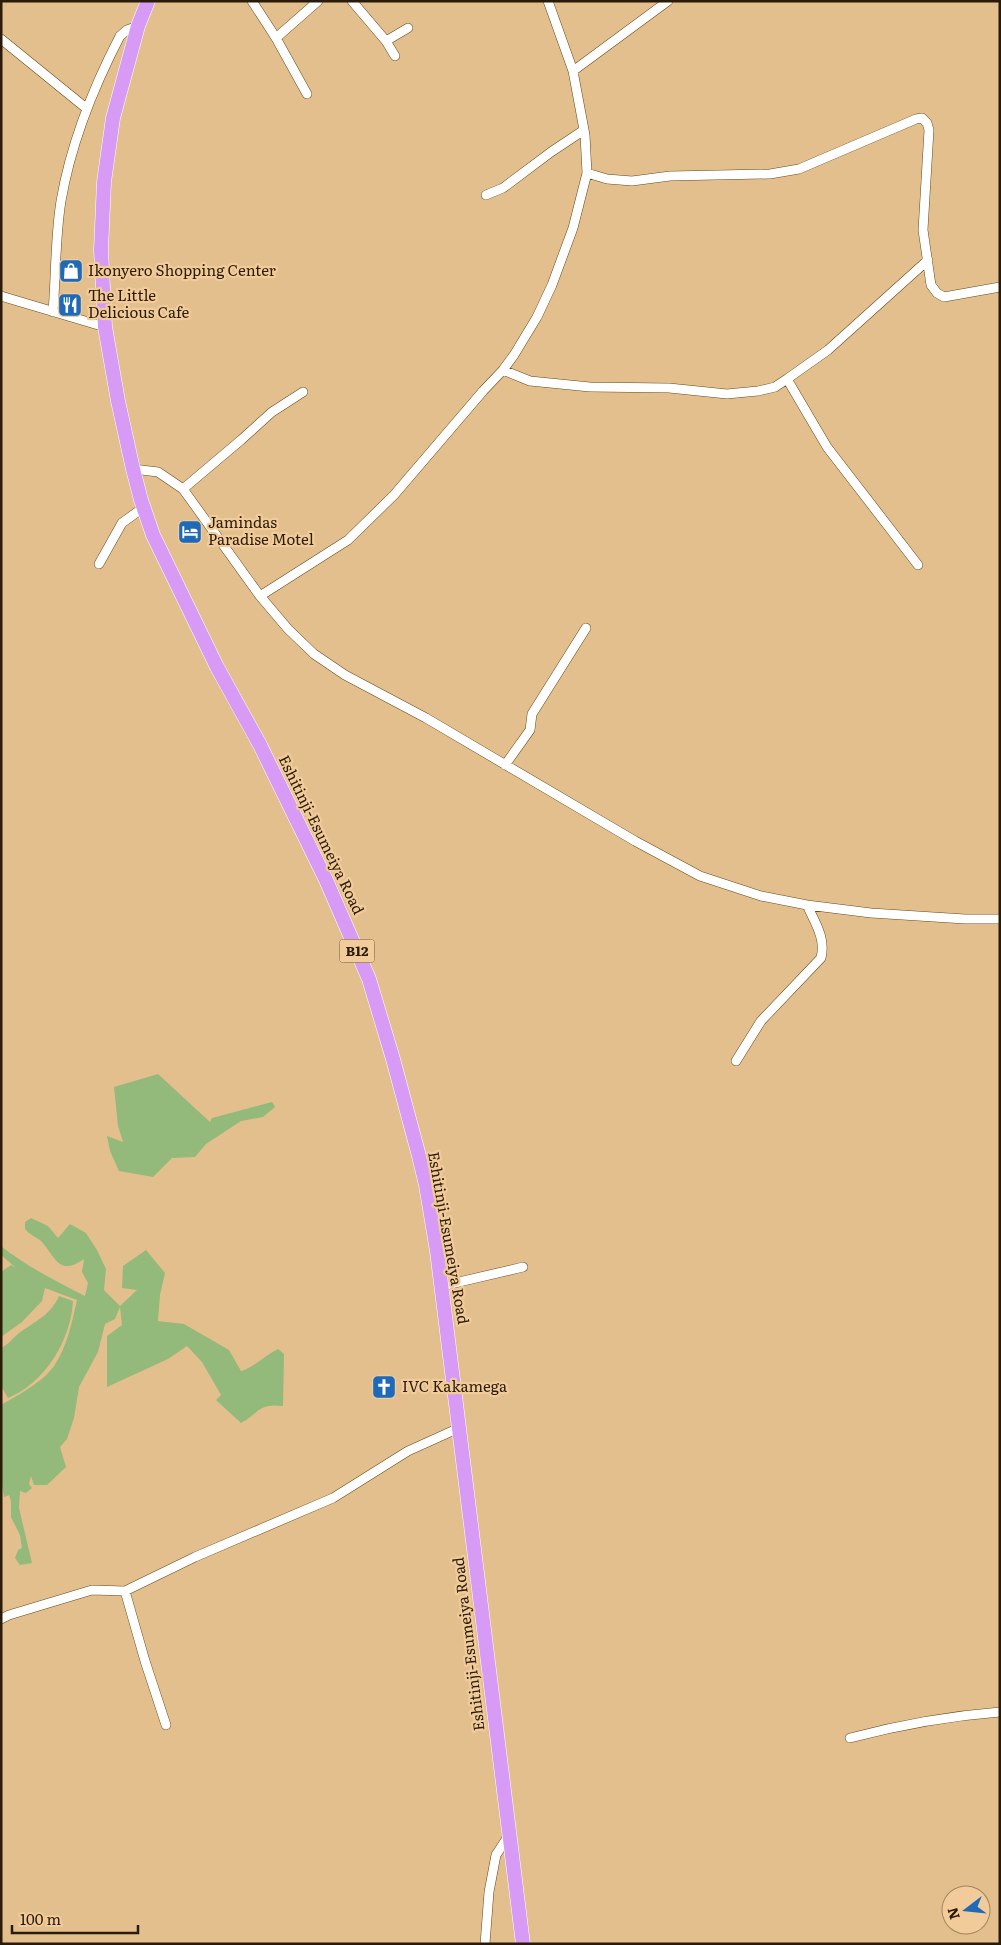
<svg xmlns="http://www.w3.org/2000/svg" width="1001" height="1945" font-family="Literata,serif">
<rect width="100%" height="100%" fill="#e4bf8e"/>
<path fill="#93ba7a" d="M 158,1074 L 210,1122 L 212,1118 L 272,1102 L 275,1107 L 263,1117 L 241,1121 L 206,1144 L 195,1157 L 172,1158 L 153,1177 L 119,1171 L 110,1151 L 107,1136 L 123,1142 L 118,1126 L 114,1087 Z
M 31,1218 L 48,1226 L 58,1238 L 70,1224 L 86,1233 L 97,1250 L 106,1269 L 104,1290 L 120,1306 L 137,1290 L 122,1288 L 123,1266 L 146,1250 L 165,1273 L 160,1295 L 158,1321 L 184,1324 L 229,1350 L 241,1371 C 255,1367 265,1355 278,1349 L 284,1354 L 283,1406 C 257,1403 260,1413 241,1423 L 216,1400 L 221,1395 L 202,1362 L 187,1346 L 168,1359 L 107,1387 L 107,1336 L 122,1325 L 120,1307 L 115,1319 L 105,1324 L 98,1352 L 79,1387 L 74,1418 L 67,1439 L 60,1447 L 66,1467 L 47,1485 L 34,1485 L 31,1476 L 29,1484 L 32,1488 L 26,1493 L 20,1491 L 19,1508 L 32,1563 L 20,1565 L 15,1558 L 18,1550 L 22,1548 L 20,1535 L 11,1517 L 11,1501 L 9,1495 L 4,1497 L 1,1479 L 1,1405 C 17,1396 44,1381 54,1366 C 67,1347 72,1322 77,1300 L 45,1288 L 42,1301 L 22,1322 L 1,1337 L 1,1272 L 11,1265 L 16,1268 L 1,1255 L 1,1246 C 27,1267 56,1281 85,1296 L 88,1283 L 82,1272 L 84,1259 C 58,1277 56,1257 41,1241 C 36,1237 29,1234 25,1229 L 25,1222 Z
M 59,1296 L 73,1301 C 71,1340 45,1383 8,1398 L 1,1386 L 1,1348 C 8,1345 13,1338 19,1333 C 34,1322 51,1315 59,1296 Z"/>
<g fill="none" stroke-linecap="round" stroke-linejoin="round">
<defs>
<path id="minor" d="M 252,1 L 276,38 L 307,94
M 352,1 L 386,41 L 395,56
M 276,38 L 318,1
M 1,39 L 86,108
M 386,41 L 408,28
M 573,71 L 668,1
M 587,173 L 607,179 L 632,181 L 670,176 L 770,174 L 799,169 L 916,119 L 922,118 L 927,123 L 929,130 L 923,230 L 931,285 L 937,293 L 944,297 L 1000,287
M 486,195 L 503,188 L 551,152 L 584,130
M 1,296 L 105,327
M 53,312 C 56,276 55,238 61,201 C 71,143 93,88 120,36 L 127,30 L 138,26
M 503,370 L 530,381 L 590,387 L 669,388 L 727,394 L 758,391 L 775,387 L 787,379 L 828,350 L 928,260
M 787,379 L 827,447 L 918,565
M 133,469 L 158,472 L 183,489 L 260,596 L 288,629 L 314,654 L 345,675 L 426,718 L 635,841 L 700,876 L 761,896 L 807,905 L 871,913 L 965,919 L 1000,919
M 183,489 L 241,440 L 272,412 L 303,392
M 99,564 L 122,523 L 144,507
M 260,596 L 348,540 L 394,495 L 483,391 L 503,370 L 514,355 L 537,317 L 552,285 L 573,228 L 587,173 L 585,135 L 573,71 L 548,1
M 505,765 L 530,730 L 532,714 L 586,628
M 736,1061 L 761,1021 L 821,958 C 826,938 815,923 807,905
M 442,1286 L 523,1267
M 125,1591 L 145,1661 L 166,1725
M 1,1619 L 9,1615 L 92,1590 L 125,1591 L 195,1557 L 333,1498 L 408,1451 L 459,1428
M 850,1738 C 899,1725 949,1716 1000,1712
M 485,1944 L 489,1892 L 496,1855 L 509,1835"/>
<path id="highway" d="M 148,1 L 138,26 L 113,118 L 104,182 L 101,250 L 105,327 L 118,401 L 133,469 L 141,500 L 153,535 L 217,667 L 260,745 L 326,880 L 369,979 L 393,1059 L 419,1156 L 426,1185 L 437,1251 L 523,1944"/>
</defs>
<use href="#minor" stroke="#684817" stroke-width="10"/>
<use href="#highway" stroke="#fff" stroke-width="15"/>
<use href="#minor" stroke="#fff" stroke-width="9"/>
<use href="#highway" stroke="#d79bf6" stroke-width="14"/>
</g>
<defs>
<symbol id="shop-square" viewBox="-11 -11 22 22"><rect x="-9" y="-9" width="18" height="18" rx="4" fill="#1e6ab9" stroke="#f2cb9a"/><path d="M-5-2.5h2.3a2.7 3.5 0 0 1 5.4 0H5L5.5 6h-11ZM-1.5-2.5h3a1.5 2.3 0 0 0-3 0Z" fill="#fff"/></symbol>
<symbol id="restaurant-square" viewBox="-11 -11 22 22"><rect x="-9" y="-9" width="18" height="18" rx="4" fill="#1e6ab9" stroke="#f2cb9a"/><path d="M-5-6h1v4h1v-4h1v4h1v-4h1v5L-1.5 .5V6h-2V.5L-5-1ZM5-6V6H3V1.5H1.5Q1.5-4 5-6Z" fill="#fff"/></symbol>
<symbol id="hotel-square" viewBox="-11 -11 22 22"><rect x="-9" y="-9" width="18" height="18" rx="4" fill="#1e6ab9" stroke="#f2cb9a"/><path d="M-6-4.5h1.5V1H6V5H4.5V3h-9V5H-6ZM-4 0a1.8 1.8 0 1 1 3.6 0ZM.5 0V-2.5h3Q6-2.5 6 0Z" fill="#fff"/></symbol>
<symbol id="church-square" viewBox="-11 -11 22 22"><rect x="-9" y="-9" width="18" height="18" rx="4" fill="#1e6ab9" stroke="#f2cb9a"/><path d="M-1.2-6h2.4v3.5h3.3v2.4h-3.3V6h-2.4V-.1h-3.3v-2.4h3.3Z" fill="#fff"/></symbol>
</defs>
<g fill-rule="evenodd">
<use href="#shop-square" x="57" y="257" width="28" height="28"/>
<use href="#restaurant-square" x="56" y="291" width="28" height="28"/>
<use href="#hotel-square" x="176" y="518" width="28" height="28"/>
<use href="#church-square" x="370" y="1373" width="28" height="28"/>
</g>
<g text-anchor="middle" stroke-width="4.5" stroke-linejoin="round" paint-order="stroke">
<rect fill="#f2cb9a" stroke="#655033" stroke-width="1" x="339.5" y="939.5" width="35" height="23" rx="4"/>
<g font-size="14" font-weight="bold" fill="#291b07">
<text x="357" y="956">B12</text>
</g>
<g font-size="15" fill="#291b07" stroke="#f2cb9a" text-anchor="start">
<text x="88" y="276">Ikonyero Shopping Center</text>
<text x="88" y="301">The Little<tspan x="88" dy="17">Delicious Cafe</tspan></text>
<text x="208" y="528">Jamindas<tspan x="208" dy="17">Paradise Motel</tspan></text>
<text x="402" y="1392">IVC Kakamega</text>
</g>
<g font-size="15" fill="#291b07" stroke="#f2cb9a">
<text transform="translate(321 835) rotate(64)" y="5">Eshitinji-Esumeiya Road</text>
<text transform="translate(448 1238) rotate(80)" y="5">Eshitinji-Esumeiya Road</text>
<text transform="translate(469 1644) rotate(-97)" y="5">Eshitinji-Esumeiya Road</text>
</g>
</g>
<rect width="1001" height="1945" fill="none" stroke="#291b07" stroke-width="5"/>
<g transform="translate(966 1910) rotate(254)"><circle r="24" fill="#f2cb9a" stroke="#a2855f"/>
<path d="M0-4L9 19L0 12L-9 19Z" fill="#1e6ab9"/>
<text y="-8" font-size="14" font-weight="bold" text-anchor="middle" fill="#291b07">N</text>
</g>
<path d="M12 1925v8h126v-8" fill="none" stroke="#291b07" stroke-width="2.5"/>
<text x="20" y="1925" font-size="15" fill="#291b07" stroke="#f2cb9a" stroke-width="4" paint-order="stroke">100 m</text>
</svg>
